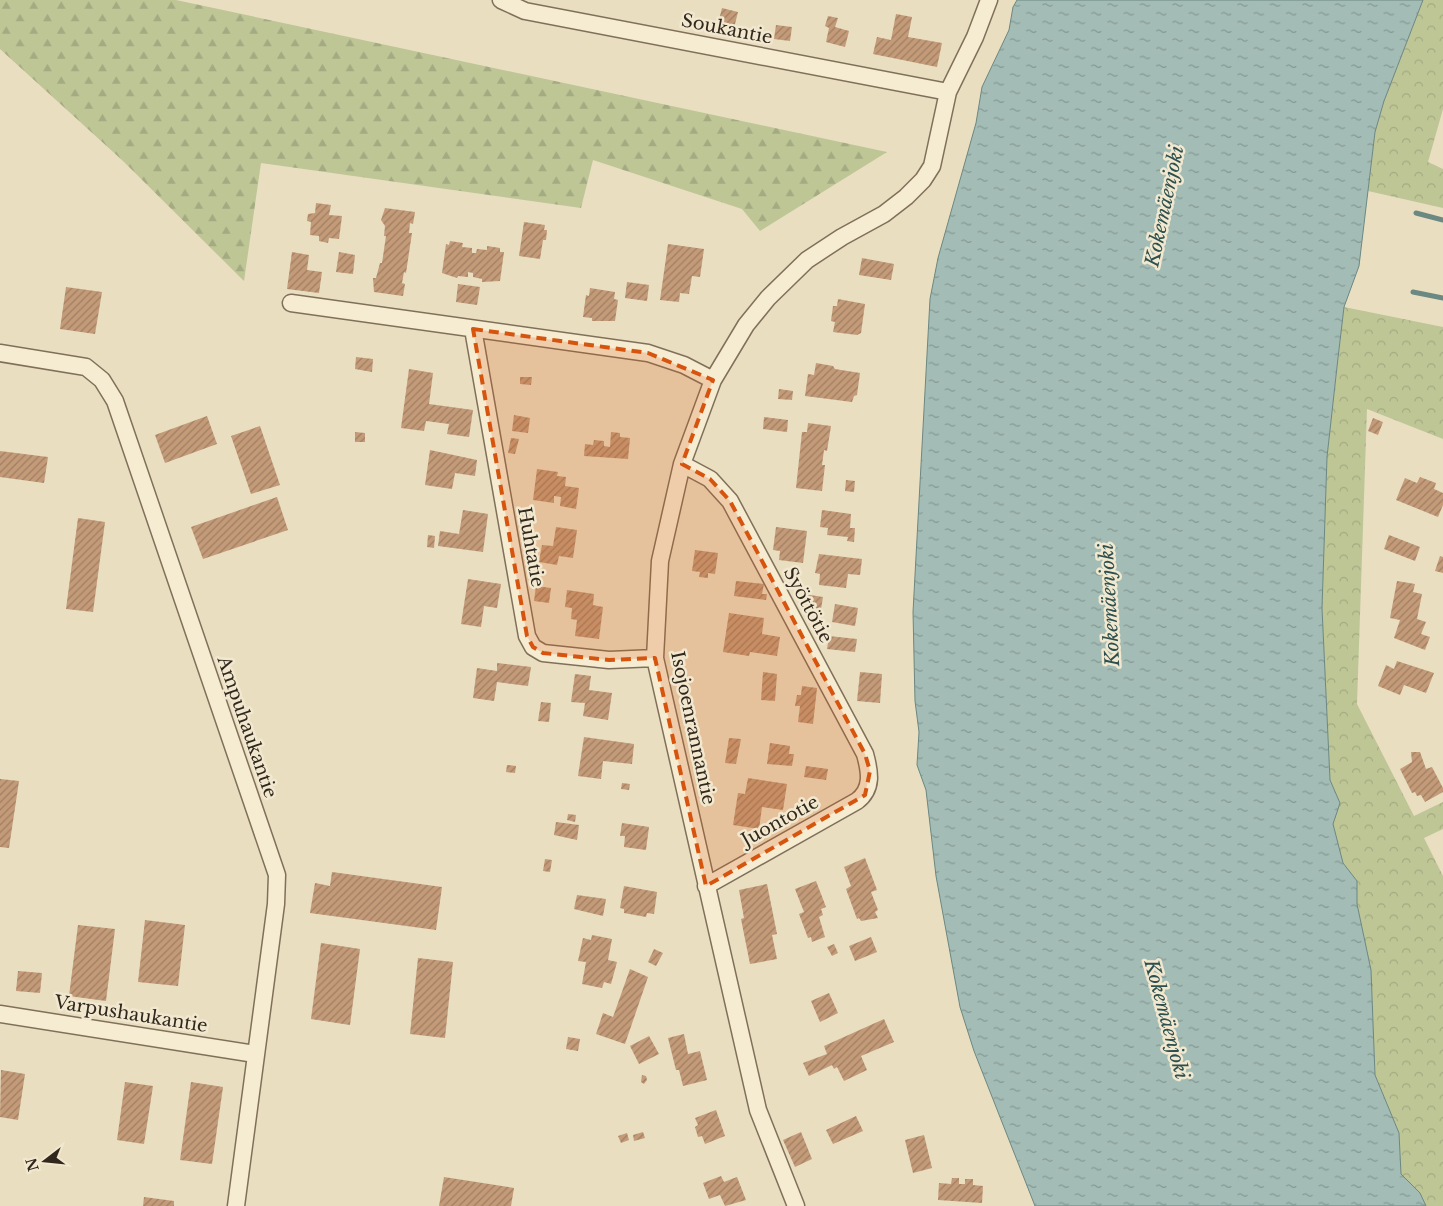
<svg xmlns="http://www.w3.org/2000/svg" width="1443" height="1206" font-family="'Libre Baskerville',serif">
<defs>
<pattern id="forest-firs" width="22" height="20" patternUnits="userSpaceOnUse" patternTransform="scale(1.25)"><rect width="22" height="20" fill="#bec696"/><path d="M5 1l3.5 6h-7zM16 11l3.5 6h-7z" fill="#a4aa81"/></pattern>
<pattern id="park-crowns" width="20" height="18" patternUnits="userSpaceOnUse" patternTransform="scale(1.25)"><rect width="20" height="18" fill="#bec696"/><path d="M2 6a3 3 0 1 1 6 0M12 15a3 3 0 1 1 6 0" fill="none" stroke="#a4aa81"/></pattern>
<pattern id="water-ripples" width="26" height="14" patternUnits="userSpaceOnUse" patternTransform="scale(1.25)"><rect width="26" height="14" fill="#a3bcb5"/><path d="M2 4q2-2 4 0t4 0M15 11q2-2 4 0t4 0" fill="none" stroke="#859993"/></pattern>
<pattern id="building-hatch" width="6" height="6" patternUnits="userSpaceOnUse" patternTransform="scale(1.25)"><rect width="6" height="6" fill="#c49b79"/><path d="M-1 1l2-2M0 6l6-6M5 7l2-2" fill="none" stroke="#a07e63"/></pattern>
</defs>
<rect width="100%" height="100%" fill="#e9dec0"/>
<path fill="url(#forest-firs)" d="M 0,0 L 176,0 L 887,152 L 760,231 L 742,209 L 593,160 L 581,208 L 261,163 L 244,281 L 123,161 L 0,49 Z"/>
<path fill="url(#park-crowns)" d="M 1423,0 L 1443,0 L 1443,109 L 1428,162 L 1443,169 L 1443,208 L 1368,191 L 1375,132 L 1384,101 Z
M 1344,307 L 1443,327 L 1443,439 L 1367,409 L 1357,704 L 1414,816 L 1443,802 L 1443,829 L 1424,838 L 1443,876 L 1443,1206 L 1426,1206 L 1420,1193 L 1401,1174 L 1399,1133 L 1375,1075 L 1371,970 L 1357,904 L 1357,881 L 1343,863 L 1332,824 L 1340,803 L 1330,780 L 1322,608 L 1327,457 Z"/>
<path fill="url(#water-ripples)" stroke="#6b8882" d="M 1017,0 L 1423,0 L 1384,101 L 1375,132 L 1359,266 L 1344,307 L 1338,358 L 1327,457 L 1322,608 L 1330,780 L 1340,803 L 1333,824 L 1343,863 L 1357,881 L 1357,904 L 1371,970 L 1375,1075 L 1399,1133 L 1401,1174 L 1420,1193 L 1426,1206 L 1035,1206 L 974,1051 L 960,1007 L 936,876 L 926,790 L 917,765 L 919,732 L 915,701 L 913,612 L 930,299 L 938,258 L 976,123 L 982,87 L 1009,30 L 1013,7 Z"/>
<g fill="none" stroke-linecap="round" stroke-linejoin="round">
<path stroke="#6b8882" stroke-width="5" d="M 1416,213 L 1443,220
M 1413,292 L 1443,298"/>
</g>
<path fill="url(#building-hatch)" d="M 722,8 L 738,12 L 734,28 L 718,24 Z
M 896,14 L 912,17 L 908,37 L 942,43 L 937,67 L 873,54 L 877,37 L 891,40 Z
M 828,16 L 838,18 L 835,27 L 849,31 L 845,47 L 826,42 L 829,28 L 825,26 Z
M 776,25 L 792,27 L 790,41 L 774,39 Z
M 316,203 L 331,205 L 329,215 L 342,216 L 339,239 L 329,238 L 328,243 L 319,241 L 319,236 L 310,235 L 311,222 L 307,221 L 308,214 L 315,213 Z
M 385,208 L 415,212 L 413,224 L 410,223 L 409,233 L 412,233 L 406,273 L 404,272 L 402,283 L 405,284 L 403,296 L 374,292 L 373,278 L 376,278 L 380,263 L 382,263 L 386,236 L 384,236 L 385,226 L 381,220 Z
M 524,222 L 545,225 L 544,230 L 547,230 L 546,240 L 543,240 L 540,259 L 519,256 Z
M 450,241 L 463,243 L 462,247 L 472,248 L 472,253 L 476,253 L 477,249 L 487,250 L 487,246 L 500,248 L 500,252 L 504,252 L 500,281 L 482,282 L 482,279 L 473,277 L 473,273 L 468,272 L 468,277 L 458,276 L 457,278 L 442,273 L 446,244 L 449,245 Z
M 668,244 L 704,249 L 700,277 L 692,276 L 689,294 L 680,293 L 679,302 L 660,300 Z
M 292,252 L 309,255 L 307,270 L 322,272 L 319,293 L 287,289 Z
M 339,252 L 355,255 L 353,274 L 336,272 Z
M 862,258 L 894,264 L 891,280 L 859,275 Z
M 627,282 L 649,285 L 647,301 L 625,298 Z
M 458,284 L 480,287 L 477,305 L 456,302 Z
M 66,287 L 102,292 L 95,334 L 60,329 Z
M 590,288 L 615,292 L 614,299 L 618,300 L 615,321 L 592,321 L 592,318 L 583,317 L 586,295 L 589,296 Z
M 838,299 L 865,304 L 861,333 L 857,335 L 833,332 L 835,322 L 831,321 L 833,306 L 837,306 Z
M 356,357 L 373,359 L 372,372 L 355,369 Z
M 816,363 L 833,366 L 835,369 L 860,373 L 857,395 L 854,396 L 852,402 L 805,396 L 808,374 L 814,375 Z
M 409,369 L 433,373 L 429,404 L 473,410 L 469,437 L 447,434 L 449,424 L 426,421 L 424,431 L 401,428 Z
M 520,377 L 532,377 L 531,385 L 520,384 Z
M 779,389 L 793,391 L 792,400 L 778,399 Z
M 514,415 L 530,418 L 528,433 L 512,431 Z
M 207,416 L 217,444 L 165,463 L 155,435 Z
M 764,417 L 788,420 L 787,432 L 763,429 Z
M 1373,418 L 1383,422 L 1378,435 L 1368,431 Z
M 808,423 L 831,426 L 827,451 L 824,450 L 822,465 L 825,465 L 822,491 L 796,488 L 802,432 L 807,432 Z
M 260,426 L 280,485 L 251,494 L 231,436 Z
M 355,432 L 365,433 L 365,442 L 355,442 Z
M 611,432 L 620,433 L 620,437 L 630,438 L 628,459 L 584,456 L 585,444 L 593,445 L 594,440 L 604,441 L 604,446 L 610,447 Z
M 511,438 L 519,439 L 515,454 L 508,453 Z
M 430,450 L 477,460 L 475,476 L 455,473 L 452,489 L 425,485 Z
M 0,451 L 48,457 L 44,483 L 0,477 Z
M 537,469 L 558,472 L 557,476 L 566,477 L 565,486 L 579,488 L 576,509 L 560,506 L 561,497 L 554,496 L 554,503 L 533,500 Z
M 1420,477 L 1436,483 L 1434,489 L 1443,493 L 1443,505 L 1438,517 L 1396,500 L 1405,478 L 1417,483 Z
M 846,480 L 855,481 L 854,492 L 845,491 Z
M 277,497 L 288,530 L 203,559 L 191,527 Z
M 463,510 L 488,514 L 483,552 L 438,546 L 440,531 L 459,534 Z
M 822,510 L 851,514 L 850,528 L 855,528 L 854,542 L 847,541 L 848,537 L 827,535 L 828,528 L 820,527 Z
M 78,518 L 105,522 L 93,612 L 66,609 Z
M 556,527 L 577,530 L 573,558 L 559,556 L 557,565 L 539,562 L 542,545 L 553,546 Z
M 776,527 L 807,531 L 803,563 L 779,560 L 780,551 L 773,550 Z
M 428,535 L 435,536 L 434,548 L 427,547 Z
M 1389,535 L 1420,547 L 1415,561 L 1384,549 Z
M 695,550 L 718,553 L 715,574 L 708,573 L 708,578 L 699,577 L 700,572 L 692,571 Z
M 819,554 L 862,559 L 860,575 L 848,574 L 846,588 L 819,585 L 820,574 L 815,573 Z
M 1440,556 L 1443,557 L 1443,573 L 1435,571 Z
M 468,579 L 501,584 L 497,608 L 484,606 L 481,627 L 461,624 Z
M 736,581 L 764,584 L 762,594 L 767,594 L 766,600 L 734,596 Z
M 1397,581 L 1415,584 L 1413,592 L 1422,594 L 1417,619 L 1426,622 L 1421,634 L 1430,637 L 1425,650 L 1394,638 L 1400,620 L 1390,618 Z
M 536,586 L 551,588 L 549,603 L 534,601 Z
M 567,590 L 594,594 L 593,605 L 603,607 L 599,639 L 575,636 L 577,620 L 571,619 L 572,608 L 565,607 Z
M 804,594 L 823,597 L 821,609 L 803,606 Z
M 835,604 L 858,608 L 855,626 L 832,622 Z
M 729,613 L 764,618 L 762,634 L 780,637 L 777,656 L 750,652 L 749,656 L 723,652 Z
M 829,636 L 857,639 L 855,652 L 827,649 Z
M 1397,661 L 1434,673 L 1426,693 L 1404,685 L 1400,695 L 1378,686 L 1386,665 L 1394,669 Z
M 497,663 L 531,667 L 528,686 L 497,682 L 494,701 L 473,698 L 477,668 L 497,671 Z
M 763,672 L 777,674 L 775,701 L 761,700 Z
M 860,672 L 882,674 L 880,703 L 857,701 Z
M 575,674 L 591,676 L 589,690 L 612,693 L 608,720 L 583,716 L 585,703 L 571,702 Z
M 802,686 L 817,688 L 813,724 L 798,722 L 800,706 L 795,706 L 797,695 L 801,695 Z
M 541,702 L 551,703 L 549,722 L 538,721 Z
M 584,737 L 634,744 L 632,764 L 603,761 L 601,779 L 578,776 Z
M 729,738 L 741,739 L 736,764 L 725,763 Z
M 770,743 L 790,746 L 789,754 L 794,754 L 792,766 L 767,764 Z
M 1411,752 L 1420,752 L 1426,769 L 1432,767 L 1443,788 L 1443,792 L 1425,802 L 1421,795 L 1417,796 L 1415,792 L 1412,793 L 1400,769 L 1412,762 Z
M 507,765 L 516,766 L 515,773 L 506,772 Z
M 806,766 L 828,769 L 826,780 L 804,777 Z
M 748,778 L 787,784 L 783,810 L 762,807 L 759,829 L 733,825 L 738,793 L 745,794 Z
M 0,779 L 19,781 L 9,848 L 0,847 Z
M 622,783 L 630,784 L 629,790 L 621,789 Z
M 568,814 L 576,815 L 575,822 L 567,820 Z
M 556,822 L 579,825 L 577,840 L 554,835 Z
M 622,823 L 649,827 L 646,850 L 624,847 L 625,836 L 620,836 Z
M 865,858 L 877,890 L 871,892 L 878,910 L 875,912 L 878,918 L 861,921 L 859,918 L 857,919 L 846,889 L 851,886 L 844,867 Z
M 545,859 L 552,860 L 550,872 L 543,871 Z
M 332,872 L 442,887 L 436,930 L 310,913 L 315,883 L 330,886 Z
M 816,881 L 826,907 L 821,909 L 823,915 L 819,917 L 825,937 L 812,942 L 811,937 L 808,938 L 799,914 L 804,912 L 795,889 Z
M 767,884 L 777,934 L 772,935 L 777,959 L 750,964 L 741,919 L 744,918 L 739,890 Z
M 624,886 L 657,892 L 654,914 L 647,913 L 646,917 L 624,913 L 624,909 L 620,908 Z
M 577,895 L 606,899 L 603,916 L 574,909 Z
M 145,920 L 185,925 L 178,986 L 138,982 Z
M 78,925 L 115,929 L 106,1001 L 69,996 Z
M 592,935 L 612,939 L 608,960 L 617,962 L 611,984 L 604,982 L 602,988 L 582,984 L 586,962 L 578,961 L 583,938 L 591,940 Z
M 871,937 L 877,952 L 855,961 L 849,946 Z
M 321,943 L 360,949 L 350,1025 L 311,1019 Z
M 834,944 L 838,953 L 832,956 L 827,947 Z
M 654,949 L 663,953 L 656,966 L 648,962 Z
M 418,958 L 453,962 L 445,1038 L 410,1034 Z
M 630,969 L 648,977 L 625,1044 L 596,1034 L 603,1013 L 613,1017 Z
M 18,971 L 42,973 L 40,993 L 16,991 Z
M 829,993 L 838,1013 L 820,1022 L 811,1001 Z
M 884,1019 L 894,1042 L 861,1056 L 867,1070 L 844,1081 L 837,1067 L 834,1069 L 832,1065 L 809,1076 L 803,1063 L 827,1054 L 824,1046 Z
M 684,1034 L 688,1054 L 700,1051 L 707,1080 L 683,1086 L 679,1070 L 676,1070 L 668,1038 Z
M 649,1036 L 659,1054 L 639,1064 L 630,1046 Z
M 568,1037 L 580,1039 L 578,1051 L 566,1049 Z
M 1,1070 L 25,1074 L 18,1120 L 0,1117 Z
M 642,1075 L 646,1076 L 647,1080 L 644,1084 L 641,1082 Z
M 125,1082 L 153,1086 L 144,1144 L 117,1140 Z
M 191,1082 L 223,1087 L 212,1164 L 180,1160 Z
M 716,1110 L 725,1136 L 705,1144 L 702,1136 L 698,1137 L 695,1127 L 698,1125 L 695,1118 Z
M 856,1116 L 863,1131 L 833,1144 L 826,1130 Z
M 643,1132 L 645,1138 L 634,1141 L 633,1135 Z
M 801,1132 L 812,1159 L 795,1167 L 783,1140 Z
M 627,1133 L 629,1140 L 621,1143 L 618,1136 Z
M 924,1135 L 932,1168 L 913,1173 L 905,1140 Z
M 721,1176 L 724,1182 L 737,1177 L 746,1200 L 725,1206 L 720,1195 L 709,1199 L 703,1183 Z
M 444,1177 L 514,1188 L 511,1206 L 439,1206 Z
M 952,1178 L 959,1178 L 959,1184 L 965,1184 L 965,1179 L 973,1179 L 973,1185 L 983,1186 L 982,1203 L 938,1200 L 939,1183 L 951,1184 Z
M 144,1197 L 174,1201 L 174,1206 L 143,1206 Z"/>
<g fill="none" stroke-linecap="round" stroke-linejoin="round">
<defs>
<path id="minor" d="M 501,0 L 525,11 L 948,92
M 291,303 L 648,353 L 684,365 L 713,380
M 473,329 L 527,636 L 533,647 L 543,653 L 609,660 L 655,658
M 0,353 L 86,367 L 102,380 L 115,401 L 277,875 L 276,904 L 236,1206
M 682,464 L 710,479 L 730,501 L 865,754 C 870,772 873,789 857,801 L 706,886
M 0,1014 L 255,1054
M 796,1206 L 758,1110 L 655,658 L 660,561 L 682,464 L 713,380 L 746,325 L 768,298 L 807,260 L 842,237 L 884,214 L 906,197 L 923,180 L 932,166 L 948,92 L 975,37 L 989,0"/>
</defs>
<use href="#minor" stroke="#80705a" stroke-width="19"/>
<use href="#minor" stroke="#f5ecd2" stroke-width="16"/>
</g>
<path fill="#d6540e" fill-opacity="0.2" stroke="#d6540e" stroke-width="4" stroke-dasharray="10 6" stroke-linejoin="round" d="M 473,329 L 648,353 L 713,380 L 682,464 L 710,479 L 730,501 L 865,754 L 870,771 L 865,795 L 706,886 L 655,658 L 609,660 L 543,653 L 533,647 L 527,636 Z"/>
<g text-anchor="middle" stroke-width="5" stroke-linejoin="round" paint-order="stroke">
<g font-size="18" fill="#31271d" stroke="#f1e8cf">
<text transform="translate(727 29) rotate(11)" y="6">Soukantie</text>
<text transform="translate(531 547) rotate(80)" y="6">Huhtatie</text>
<text transform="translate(808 605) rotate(62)" y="6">Syöttötie</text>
<text transform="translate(247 727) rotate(71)" y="6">Ampuhaukantie</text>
<text transform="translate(693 728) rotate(78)" y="6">Isojoenrannantie</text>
<text transform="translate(780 821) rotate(-29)" y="6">Juontotie</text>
<text transform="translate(131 1014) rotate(9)" y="6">Varpushaukantie</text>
</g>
<g font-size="19" font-style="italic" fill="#2d504f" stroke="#f1e8cf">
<text transform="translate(1164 206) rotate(-78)" y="7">Kokemäenjoki</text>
<text transform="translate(1109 605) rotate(-93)" y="7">Kokemäenjoki</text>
<text transform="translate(1167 1019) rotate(75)" y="7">Kokemäenjoki</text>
</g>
</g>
<g transform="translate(45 1161) rotate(254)" stroke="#f1e8cf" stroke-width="4" paint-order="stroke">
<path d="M0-4L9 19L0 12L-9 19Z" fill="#31271d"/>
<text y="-8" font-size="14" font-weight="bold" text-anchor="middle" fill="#31271d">N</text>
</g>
</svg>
